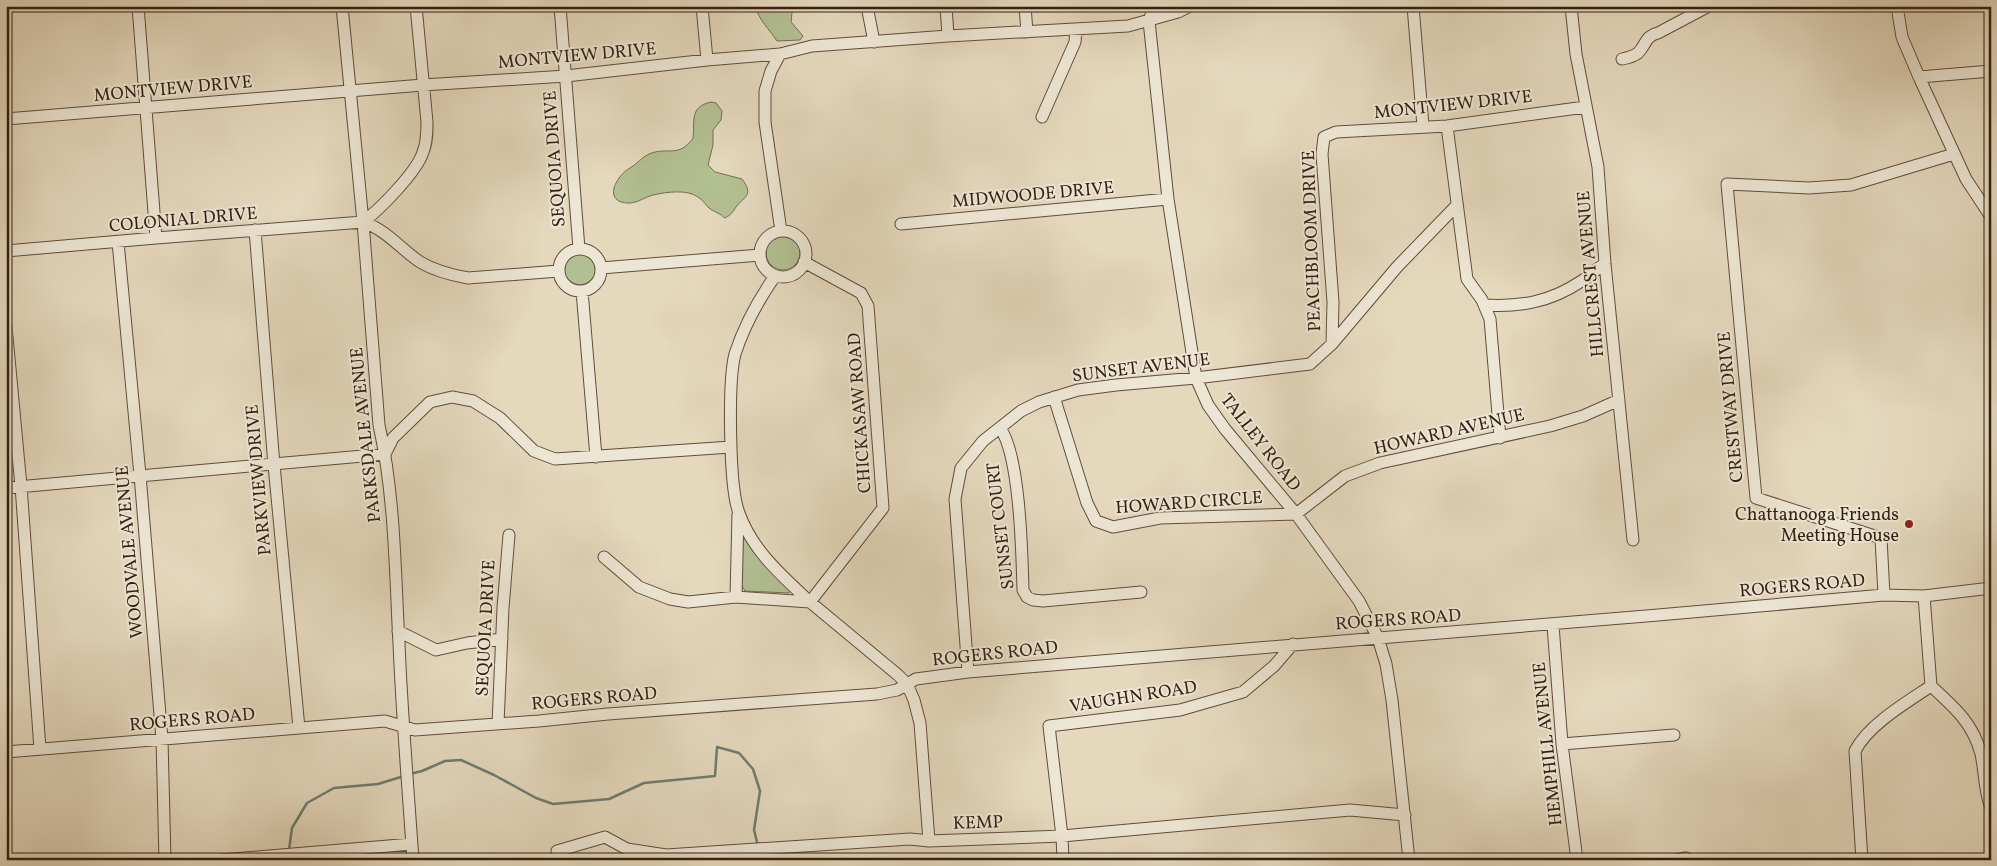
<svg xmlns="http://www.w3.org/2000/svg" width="1997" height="866" font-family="Vollkorn,serif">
<rect width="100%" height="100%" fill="#e4d8bd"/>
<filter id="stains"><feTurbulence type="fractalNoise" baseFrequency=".004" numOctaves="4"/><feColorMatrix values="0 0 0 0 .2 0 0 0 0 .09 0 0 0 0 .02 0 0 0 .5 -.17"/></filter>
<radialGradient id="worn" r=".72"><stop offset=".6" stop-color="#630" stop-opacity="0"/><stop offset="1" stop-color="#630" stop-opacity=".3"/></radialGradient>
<path fill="#b2bf93" stroke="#726f52" d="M 755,6 L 790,6 L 792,12 L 791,22 L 803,36 L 800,40 L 777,41 C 769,29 759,20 755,6 Z
M 711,102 L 716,103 L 722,111 L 721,120 L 713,130 L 713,145 L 708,165 L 715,172 L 742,179 C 754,195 745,196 736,207 C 732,213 732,214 725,218 C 720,213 714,212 709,208 C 705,204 703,200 698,197 C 687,189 666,192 653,195 C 645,197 636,204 627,203 C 602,201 617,175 630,168 C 637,164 642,157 649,154 C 668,146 678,159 693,138 C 695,121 689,107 711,102 Z
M766 253a17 17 0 1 1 34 0a17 17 0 1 1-34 0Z
M564 269a16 16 0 1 1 32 0a16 16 0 1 1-32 0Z
M 741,536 L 744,536 L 754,552 L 790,591 L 789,593 L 745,591 L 741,584 Z"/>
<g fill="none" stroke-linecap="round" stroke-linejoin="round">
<path stroke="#6e7c70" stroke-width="2.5" d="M 410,774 L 422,771 L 445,761 L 461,760 L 494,775 L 536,798 L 553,804 L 609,799 L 644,783 L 715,776 L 717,747 L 739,753 L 753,769 L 760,791 L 754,830 L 758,846
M 289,850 L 292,828 L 307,803 L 334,788 L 378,784 L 404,776
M 760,851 L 762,860"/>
<defs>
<path id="minor" d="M 138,6 L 156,238
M 342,6 L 363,222 L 379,425 C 395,496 395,571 399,644 C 402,716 408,788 413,860
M 560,6 L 579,249
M 702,6 L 707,60
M 867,6 L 874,42
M 946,6 L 948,36
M 1025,6 L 1027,32
M 1154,6 L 1149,21 L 1168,199 L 1196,378 L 1208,405 L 1225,429 L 1296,514 L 1359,601 L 1378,638 L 1386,664 L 1392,700 L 1409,860
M 1413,6 L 1423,126
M 1571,6 L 1576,54 L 1598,167 L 1605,264 L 1633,540
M 1897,6 L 1902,37 L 1919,77 L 1966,179 L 1991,217
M 780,54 L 771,71 L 765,91 L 765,122 L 781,231
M 1622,59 C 1627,58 1634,56 1638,53 C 1646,45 1645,36 1658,33 L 1709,6
M 1919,77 L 1991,71
M 1042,117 L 1075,42 L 1076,29
M 6,119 L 423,85 L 566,76 L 707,60 L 780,54 L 812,46 L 948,36 L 1128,26 L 1178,12 L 1190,6
M 1447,126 L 1467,279 L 1482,300 L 1490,319 L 1500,438
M 363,222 C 379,210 417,172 423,152 C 427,143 427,132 427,122 L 416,6
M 901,224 L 1168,199
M 255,230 L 274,465 L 299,728
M760 254a23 23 0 1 1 46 0a23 23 0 1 1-46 0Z
M 118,242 L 140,475 L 162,739 L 165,860
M559 270a21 21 0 1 1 42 0a21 21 0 1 1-42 0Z
M 6,251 L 156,238 L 363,222 C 385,229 401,249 420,262 C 435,271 451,275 468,278 L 559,271
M 601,268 L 760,255
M 775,276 C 759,299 744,326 735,354 C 728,380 729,488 739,513 C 752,550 782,576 810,602 L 883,508 L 868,306 L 861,293 L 804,262
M 582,291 L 596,457
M 1485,305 C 1520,307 1550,302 1580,282 C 1589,277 1595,269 1605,264
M 6,326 L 21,486 L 40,749
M 1332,344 L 1333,302 L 1322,154 L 1324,137 L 1336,132 L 1447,126 L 1585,107
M 1054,397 L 1087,503 L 1096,521 L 1113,527 L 1160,518 L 1296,514 L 1345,476 L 1380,463 L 1550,426 L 1583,416 L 1619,400
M 1000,428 C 1020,455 1022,554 1023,590 L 1027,597 L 1033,600 L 1043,601 L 1141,592
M 6,488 L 385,454 L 393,438 L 430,402 L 452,397 L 473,401 L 500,418 L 534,451 L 555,459 L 731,447
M 604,557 L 639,587 L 670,599 L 688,602 L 736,597 L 810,602 L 898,675 L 907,684 L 914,700 L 920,723 L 929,841
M 1884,595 L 1881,538 L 1756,498 L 1727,184 L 1809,188 L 1851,185 L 1954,154
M 1924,596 L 1931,686 C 1954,707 1973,723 1981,754 C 1985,772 1984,790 1991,808
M 736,597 L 738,514
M 1553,625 L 1562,744 L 1577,860
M 398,631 L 436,650 L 467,643 L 502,639
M 968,672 L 955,499 L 961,468 L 983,441 L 1021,411 L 1039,402 L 1078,390 L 1116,385 L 1196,378 L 1310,364 L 1332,344 L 1397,267 L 1456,206
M 498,724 L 503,608 L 509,535
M 1562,744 L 1674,735
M 6,752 L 385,721 L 415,730 L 539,721 L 608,714 L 809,699 L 877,694 L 897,690 L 916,679 L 968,672 C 1274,646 1579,623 1884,595 L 1924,596 L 1991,588
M 557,851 L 605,837 L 627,849 L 666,855 L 910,839 L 929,841 L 1062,836 L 1350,810 L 1405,815
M 221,860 L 412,844
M 1063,860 L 1062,836 L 1049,726 L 1180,710 L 1243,692 L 1274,666 L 1293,644
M 1675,860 L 1686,858
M 1862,860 L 1855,751 C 1868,725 1907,702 1931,686"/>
</defs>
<use href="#minor" stroke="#5f4d3c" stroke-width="13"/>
<use href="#minor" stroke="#ede6d4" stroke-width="11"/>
</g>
<circle fill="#8f2418" stroke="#ede6d4" stroke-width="2" cx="1909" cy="524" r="5"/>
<g text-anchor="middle" stroke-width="4" stroke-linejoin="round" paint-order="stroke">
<g font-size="18" fill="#331f11" stroke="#ede6d4">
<text transform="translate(577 55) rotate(-5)" y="6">MONTVIEW DRIVE</text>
<text transform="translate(173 88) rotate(-5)" y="6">MONTVIEW DRIVE</text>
<text transform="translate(1453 104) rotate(-6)" y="6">MONTVIEW DRIVE</text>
<text transform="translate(554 159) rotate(-94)" y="6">SEQUOIA DRIVE</text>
<text transform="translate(1033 194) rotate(-5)" y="6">MIDWOODE DRIVE</text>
<text transform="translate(183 219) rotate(-5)" y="6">COLONIAL DRIVE</text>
<text transform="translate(1311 241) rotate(-92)" y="6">PEACHBLOOM DRIVE</text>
<text transform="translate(1590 274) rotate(-95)" y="6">HILLCREST AVENUE</text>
<text transform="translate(1141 367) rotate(-7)" y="6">SUNSET AVENUE</text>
<text transform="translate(1730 407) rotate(-95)" y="6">CRESTWAY DRIVE</text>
<text transform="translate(859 413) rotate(-94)" y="6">CHICKASAW ROAD</text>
<text transform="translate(1449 431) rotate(-13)" y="6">HOWARD AVENUE</text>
<text transform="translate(365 435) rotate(-96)" y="6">PARKSDALE AVENUE</text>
<text transform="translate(1261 442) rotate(52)" y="6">TALLEY ROAD</text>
<text transform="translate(258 480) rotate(-95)" y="6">PARKVIEW DRIVE</text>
<text transform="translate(1189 502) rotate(-4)" y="6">HOWARD CIRCLE</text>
<text transform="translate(1000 526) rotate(-97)" y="6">SUNSET COURT</text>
<text transform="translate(129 552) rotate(-95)" y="6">WOODVALE AVENUE</text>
<text transform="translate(1802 585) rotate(-5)" y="6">ROGERS ROAD</text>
<text transform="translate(1398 619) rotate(-4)" y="6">ROGERS ROAD</text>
<text transform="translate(485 628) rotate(-87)" y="6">SEQUOIA DRIVE</text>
<text transform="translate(995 653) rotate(-6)" y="6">ROGERS ROAD</text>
<text transform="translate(1133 696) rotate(-9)" y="6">VAUGHN ROAD</text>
<text transform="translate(594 698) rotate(-5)" y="6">ROGERS ROAD</text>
<text transform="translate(192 719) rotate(-5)" y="6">ROGERS ROAD</text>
<text transform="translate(1547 744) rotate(-96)" y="6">HEMPHILL AVENUE</text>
<text transform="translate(978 822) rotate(-2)" y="6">KEMP</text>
</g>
<g font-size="18" fill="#331f11" stroke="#ede6d4" text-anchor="end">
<text x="1899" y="520">Chattanooga Friends<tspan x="1899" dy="21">Meeting House</tspan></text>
</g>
</g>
<rect width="1997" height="866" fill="none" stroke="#e4d8bd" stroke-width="25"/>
<rect x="8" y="8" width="1982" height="851" fill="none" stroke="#331f11" stroke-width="2.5"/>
<rect x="12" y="12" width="1972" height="841" fill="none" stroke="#331f11"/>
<rect width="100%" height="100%" filter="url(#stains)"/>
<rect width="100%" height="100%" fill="url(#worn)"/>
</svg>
